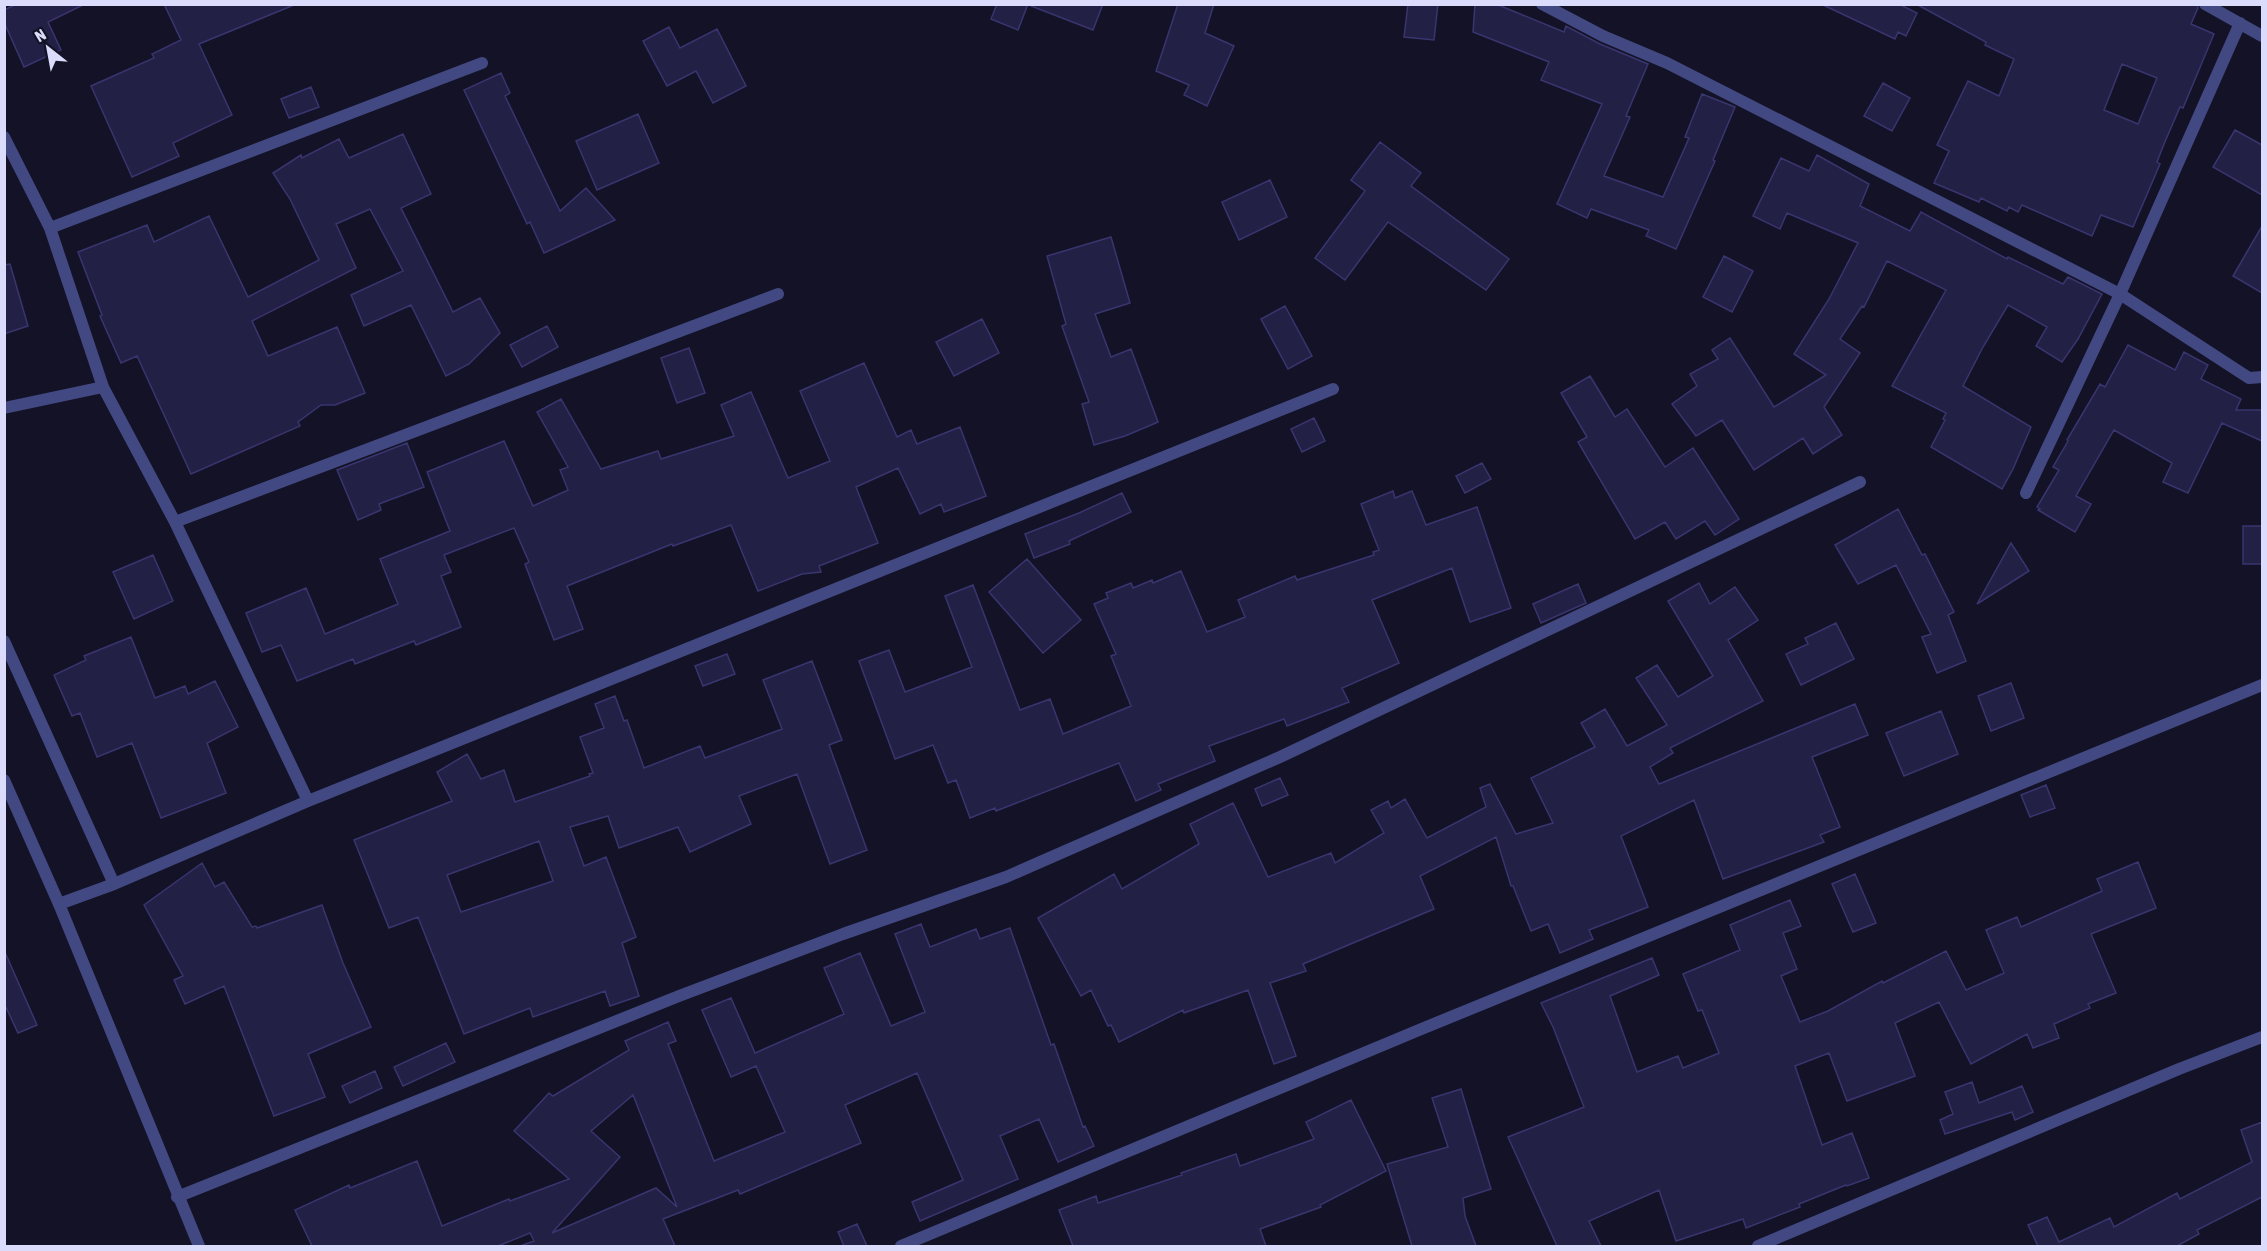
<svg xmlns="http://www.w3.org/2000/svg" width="2267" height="1251" font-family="'Asap Condensed',sans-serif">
<rect width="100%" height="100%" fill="#131226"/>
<path fill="#232046" stroke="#39356f" stroke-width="1.5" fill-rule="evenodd" d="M 17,4 L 85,4 L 48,22 L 61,50 L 24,67 L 4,22 L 4,10 Z
M 164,4 L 294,5 L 199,44 L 232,115 L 173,143 L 179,156 L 132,177 L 91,86 L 154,58 L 152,54 L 181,40 Z
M 997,4 L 1028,4 L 1018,30 L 991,19 Z
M 1031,4 L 1103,4 L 1093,30 L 1031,6 Z
M 1178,4 L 1214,4 L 1205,33 L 1234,46 L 1207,106 L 1184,95 L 1189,85 L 1156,71 Z
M 1408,4 L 1438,4 L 1434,40 L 1404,37 Z
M 1475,4 L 1496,4 L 1564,32 L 1566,26 L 1600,44 L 1648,64 L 1626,116 L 1630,117 L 1604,176 L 1663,197 L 1689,138 L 1685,137 L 1702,94 L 1735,107 L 1713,160 L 1715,161 L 1676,249 L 1646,236 L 1649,230 L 1591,209 L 1587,218 L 1557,204 L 1602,104 L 1541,80 L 1549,62 L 1473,32 Z
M 1821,4 L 1899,4 L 1917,13 L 1906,36 L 1898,32 L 1895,39 Z
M 1916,4 L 2197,4 L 2198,8 L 2191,24 L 2214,34 L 2183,108 L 2180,107 L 2164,144 L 2157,162 L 2160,164 L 2133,227 L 2101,215 L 2092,236 L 2022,205 L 2018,212 L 2009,207 L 2007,211 L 1981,198 L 1979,202 L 1934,183 L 1949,151 L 1937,145 L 1968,81 L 1999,96 L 2014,59 L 1985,45 L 1986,42 ZM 2122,64 L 2157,78 L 2138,124 L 2104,110 Z
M 669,27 L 680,48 L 717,29 L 746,86 L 713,103 L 696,71 L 667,86 L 643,41 Z
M 501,73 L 510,93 L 505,96 L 560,211 L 586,188 L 615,220 L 544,253 L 530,222 L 527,224 L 464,90 Z
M 1883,83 L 1910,98 L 1892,131 L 1864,116 Z
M 311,87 L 319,107 L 289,118 L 281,99 Z
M 638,114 L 659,163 L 597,190 L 576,141 Z
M 2235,130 L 2262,145 L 2262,195 L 2213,167 Z
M 403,134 L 431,194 L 401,208 L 453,312 L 480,298 L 500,333 L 469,364 L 446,376 L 411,305 L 364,326 L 351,295 L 403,271 L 370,209 L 336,224 L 356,268 L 252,321 L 268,356 L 337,327 L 365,393 L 335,405 L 321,405 L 298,422 L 300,426 L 191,474 L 137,356 L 121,363 L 100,316 L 102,315 L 78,252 L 147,225 L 154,242 L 209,216 L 248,297 L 319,260 L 290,199 L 273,173 L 301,155 L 302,158 L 339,139 L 349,158 Z
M 1380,142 L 1421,173 L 1411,186 L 1509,259 L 1486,290 L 1388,222 L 1345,280 L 1315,258 L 1365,191 L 1351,180 Z
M 1817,155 L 1869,184 L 1860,206 L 1910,231 L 1921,212 L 2007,259 L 2008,257 L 2063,284 L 2068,277 L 2102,294 L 2078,339 L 2062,362 L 2036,346 L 2047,327 L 2008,305 L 1983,347 L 1963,386 L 2031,427 L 2013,469 L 2002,489 L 1931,447 L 1945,420 L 1943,419 L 1946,413 L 1892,386 L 1946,290 L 1887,261 L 1864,307 L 1862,306 L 1840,339 L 1860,353 L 1824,407 L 1842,435 L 1813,454 L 1803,438 L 1754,470 L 1722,420 L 1696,436 L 1672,404 L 1697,386 L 1690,374 L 1718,359 L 1712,350 L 1730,338 L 1774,407 L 1826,375 L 1794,354 L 1829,299 L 1858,243 L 1787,213 L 1780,229 L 1753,216 L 1781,158 L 1809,171 Z
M 1270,180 L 1287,217 L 1239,240 L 1222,202 Z
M 2262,226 L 2262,293 L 2233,276 Z
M 1111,237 L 1130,303 L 1095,314 L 1111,357 L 1131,349 L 1158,422 L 1125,436 L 1094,445 L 1082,404 L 1089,402 L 1062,326 L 1066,324 L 1047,256 Z
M 1724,256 L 1753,271 L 1732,312 L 1703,297 Z
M 10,264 L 28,326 L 4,334 L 4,265 Z
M 1285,306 L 1312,356 L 1288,369 L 1261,319 Z
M 982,319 L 999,353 L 954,376 L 936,342 Z
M 547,326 L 558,347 L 522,367 L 510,345 Z
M 2128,345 L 2175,370 L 2184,352 L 2208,365 L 2201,379 L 2241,399 L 2236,410 L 2262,410 L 2262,441 L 2222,423 L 2188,493 L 2163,482 L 2172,463 L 2114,430 L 2076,496 L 2091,504 L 2075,532 L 2038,510 L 2040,509 L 2037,507 L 2059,470 L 2053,467 L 2068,441 L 2067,440 L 2100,384 L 2105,387 Z
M 689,348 L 705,393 L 677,403 L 661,358 Z
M 864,363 L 897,437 L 911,430 L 917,444 L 960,427 L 986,496 L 944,512 L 941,504 L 920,514 L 898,468 L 856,487 L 878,543 L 819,566 L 821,572 L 802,574 L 758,591 L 731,525 L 673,546 L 672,544 L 567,586 L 583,629 L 554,640 L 525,564 L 529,562 L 514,528 L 444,555 L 451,572 L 441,576 L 461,627 L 416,645 L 414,641 L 355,664 L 353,659 L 297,681 L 281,645 L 262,652 L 246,613 L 306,588 L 325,634 L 398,604 L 380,559 L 450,531 L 427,472 L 504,441 L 533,506 L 568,490 L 560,470 L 568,467 L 537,412 L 561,399 L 601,469 L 658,451 L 661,459 L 734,436 L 721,405 L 751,392 L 788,478 L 830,461 L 800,391 Z
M 1590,376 L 1615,417 L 1627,409 L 1665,467 L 1693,448 L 1739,519 L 1715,535 L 1705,521 L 1676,539 L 1665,522 L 1635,539 L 1578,442 L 1587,437 L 1561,393 Z
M 1314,418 L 1325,441 L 1302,452 L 1291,429 Z
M 407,443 L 424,487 L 379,504 L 381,510 L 358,520 L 337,470 Z
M 1482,463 L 1491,479 L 1465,493 L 1456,476 Z
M 1393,491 L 1395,498 L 1412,491 L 1426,525 L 1477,507 L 1511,608 L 1470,622 L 1452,568 L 1372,600 L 1399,663 L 1342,688 L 1349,702 L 1287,726 L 1284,719 L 1209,746 L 1215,761 L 1158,784 L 1161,790 L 1136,801 L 1119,763 L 996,811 L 995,808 L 970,818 L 956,780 L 948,783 L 933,745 L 895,759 L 859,661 L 889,650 L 905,692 L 972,667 L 945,596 L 973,585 L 1020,710 L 1050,699 L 1063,734 L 1131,706 L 1111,656 L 1116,654 L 1094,604 L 1108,598 L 1106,593 L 1131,583 L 1133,588 L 1152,580 L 1153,583 L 1181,571 L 1207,632 L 1245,617 L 1238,600 L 1295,576 L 1297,580 L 1374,555 L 1373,552 L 1379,550 L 1361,504 Z
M 1122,493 L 1131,512 L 1069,541 L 1070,544 L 1034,558 L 1025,534 L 1079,513 Z
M 1898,509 L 1922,555 L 1925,554 L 1954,612 L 1948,615 L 1966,661 L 1937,673 L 1922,637 L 1931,634 L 1896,565 L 1858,584 L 1835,545 Z
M 2243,526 L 2262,526 L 2262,564 L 2243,564 Z
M 2011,543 L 2029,571 L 1977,604 Z
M 153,555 L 173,601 L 134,619 L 113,572 Z
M 1027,559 L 1081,620 L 1043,653 L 989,592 Z
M 1699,583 L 1710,604 L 1735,587 L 1758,620 L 1728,640 L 1763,701 L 1670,748 L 1673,753 L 1650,767 L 1659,784 L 1855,704 L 1868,735 L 1812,757 L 1840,827 L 1820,835 L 1824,842 L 1723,879 L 1694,800 L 1621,836 L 1648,907 L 1589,930 L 1593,939 L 1560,953 L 1548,924 L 1531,931 L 1513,886 L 1511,886 L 1496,837 L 1420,876 L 1434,909 L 1303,964 L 1306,971 L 1270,983 L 1296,1056 L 1274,1064 L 1248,990 L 1184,1013 L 1183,1010 L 1119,1042 L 1111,1025 L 1108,1026 L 1091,990 L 1081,996 L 1038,918 L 1114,874 L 1122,889 L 1199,844 L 1190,824 L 1233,803 L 1268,877 L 1331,853 L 1335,863 L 1384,833 L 1371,810 L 1388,801 L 1391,808 L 1405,799 L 1427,838 L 1486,807 L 1480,788 L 1490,784 L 1516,834 L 1553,823 L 1531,778 L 1595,747 L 1581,723 L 1605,709 L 1627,746 L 1667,725 L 1636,678 L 1657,665 L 1678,697 L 1713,676 L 1668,601 Z
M 1578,584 L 1586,603 L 1541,623 L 1533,604 Z
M 1836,623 L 1854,659 L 1801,685 L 1786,654 L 1808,644 L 1805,638 Z
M 131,637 L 155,698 L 185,686 L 188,694 L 215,681 L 238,727 L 207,743 L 226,793 L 161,818 L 132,743 L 97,757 L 80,713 L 72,716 L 54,675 L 86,660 L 84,656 Z
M 727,654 L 735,674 L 703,686 L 695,666 Z
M 812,661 L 842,740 L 829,745 L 867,850 L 830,864 L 797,774 L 739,796 L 751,824 L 690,852 L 678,827 L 619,848 L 608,816 L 570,827 L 584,866 L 606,857 L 636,937 L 622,943 L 639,996 L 610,1006 L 605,991 L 533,1017 L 530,1008 L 464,1034 L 418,917 L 389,928 L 354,840 L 452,801 L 437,772 L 467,754 L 481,779 L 504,770 L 515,802 L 590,776 L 589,774 L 593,773 L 580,737 L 604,728 L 595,704 L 615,696 L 624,721 L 627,720 L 644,768 L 700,746 L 705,758 L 782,729 L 763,680 ZM 539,841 L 553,881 L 461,912 L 447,875 Z
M 2011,683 L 2024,718 L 1991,731 L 1978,696 Z
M 1941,711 L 1958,754 L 1904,776 L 1886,733 Z
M 1280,778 L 1288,795 L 1262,806 L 1255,789 Z
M 2046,785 L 2055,808 L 2030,817 L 2021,795 Z
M 2138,862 L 2156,908 L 2091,934 L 2116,993 L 2088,1004 L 2090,1008 L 2054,1024 L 2059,1038 L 2033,1048 L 2027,1034 L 1971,1064 L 1939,1002 L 1895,1023 L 1915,1076 L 1847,1101 L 1829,1053 L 1795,1066 L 1822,1145 L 1852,1133 L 1869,1178 L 1847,1186 L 1846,1185 L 1799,1204 L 1800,1207 L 1746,1228 L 1743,1219 L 1676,1241 L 1659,1190 L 1589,1221 L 1601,1246 L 1557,1246 L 1508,1137 L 1584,1107 L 1553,1027 L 1541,1003 L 1652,958 L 1659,975 L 1610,996 L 1637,1072 L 1678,1056 L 1683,1068 L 1719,1053 L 1702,1010 L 1698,1011 L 1683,974 L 1740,950 L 1730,925 L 1790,900 L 1801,926 L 1783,933 L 1797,969 L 1781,976 L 1800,1022 L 1828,1011 L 1882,981 L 1883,983 L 1946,951 L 1966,990 L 2004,973 L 1986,930 L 2017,917 L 2021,927 L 2102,891 L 2097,879 Z
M 202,863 L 215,887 L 224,882 L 252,927 L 256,926 L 257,928 L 322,905 L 343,963 L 371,1027 L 308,1054 L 325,1097 L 274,1116 L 224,986 L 185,1004 L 174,980 L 183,976 L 144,905 Z
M 1855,874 L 1876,923 L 1853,932 L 1832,884 Z
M 921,924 L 930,947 L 976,929 L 980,939 L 1010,928 L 1051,1045 L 1054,1044 L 1083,1127 L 1085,1126 L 1094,1146 L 1058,1162 L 1039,1119 L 1000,1136 L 1018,1179 L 920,1221 L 912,1202 L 963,1180 L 917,1073 L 845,1105 L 861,1143 L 740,1194 L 738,1190 L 663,1219 L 675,1246 L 520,1246 L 534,1241 L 530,1233 L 498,1246 L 312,1246 L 295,1210 L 349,1185 L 350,1188 L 417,1161 L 442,1226 L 509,1199 L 510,1201 L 569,1179 L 514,1131 L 549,1093 L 553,1096 L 629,1050 L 625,1041 L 668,1022 L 676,1041 L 668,1044 L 714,1161 L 785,1132 L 756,1066 L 731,1077 L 702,1010 L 731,998 L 755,1053 L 844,1014 L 824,968 L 860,953 L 891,1026 L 925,1012 L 895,934 ZM 633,1095 L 677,1207 L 656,1188 L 552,1233 L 620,1157 L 591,1131 Z
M 4,950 L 37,1025 L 18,1033 L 4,1003 Z
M 446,1043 L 455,1062 L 403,1086 L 394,1067 Z
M 375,1071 L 382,1088 L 350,1103 L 342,1086 Z
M 1972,1082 L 1979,1103 L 2022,1086 L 2033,1112 L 2015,1120 L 2012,1112 L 1945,1134 L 1940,1120 L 1953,1114 L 1945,1092 Z
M 1461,1089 L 1491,1189 L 1463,1198 L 1465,1216 L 1476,1246 L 1412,1246 L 1387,1164 L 1448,1147 L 1432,1098 Z
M 1351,1100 L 1386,1171 L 1320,1205 L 1321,1207 L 1260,1229 L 1266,1246 L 1073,1246 L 1059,1210 L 1096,1196 L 1098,1203 L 1182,1175 L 1181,1173 L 1236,1154 L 1240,1166 L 1314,1139 L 1306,1122 Z
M 2262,1122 L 2262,1197 L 2197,1230 L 2199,1234 L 2177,1246 L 2038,1246 L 2028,1225 L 2047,1217 L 2059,1242 L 2110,1218 L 2114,1227 L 2177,1193 L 2180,1199 L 2252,1162 L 2241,1130 Z
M 857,1224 L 867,1246 L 844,1246 L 838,1232 Z"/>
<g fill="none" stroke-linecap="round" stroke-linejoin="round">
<path stroke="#424881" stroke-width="12" d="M 1542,4 L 1603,36 L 1667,63 L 2120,294 L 2249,378 L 2262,377
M 2205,4 L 2262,36
M 4,137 L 50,228 L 103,387
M 50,228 L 482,63
M 4,408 L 103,387 L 175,522 L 308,801
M 2026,493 L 2120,294 L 2240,23
M 175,522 L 778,294
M 4,641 L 114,884
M 59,904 L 114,884 L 308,801 L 1333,389
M 177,1197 L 679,996 L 843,934 L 1006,877 L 1280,757 L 1860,482
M 901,1246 L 1419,1030 L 2262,685
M 1758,1246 L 2179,1069 L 2262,1037"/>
<path stroke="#424881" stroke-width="12" d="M 4,780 L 59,904 L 199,1246"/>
</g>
<rect width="2267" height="1251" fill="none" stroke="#dbdcfb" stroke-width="12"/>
<g transform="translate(48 48) rotate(329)" stroke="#131226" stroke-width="4.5" paint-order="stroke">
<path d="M0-4.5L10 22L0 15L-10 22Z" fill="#dbdcfb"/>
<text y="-9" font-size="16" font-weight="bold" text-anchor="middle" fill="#dbdcfb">N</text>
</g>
</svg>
